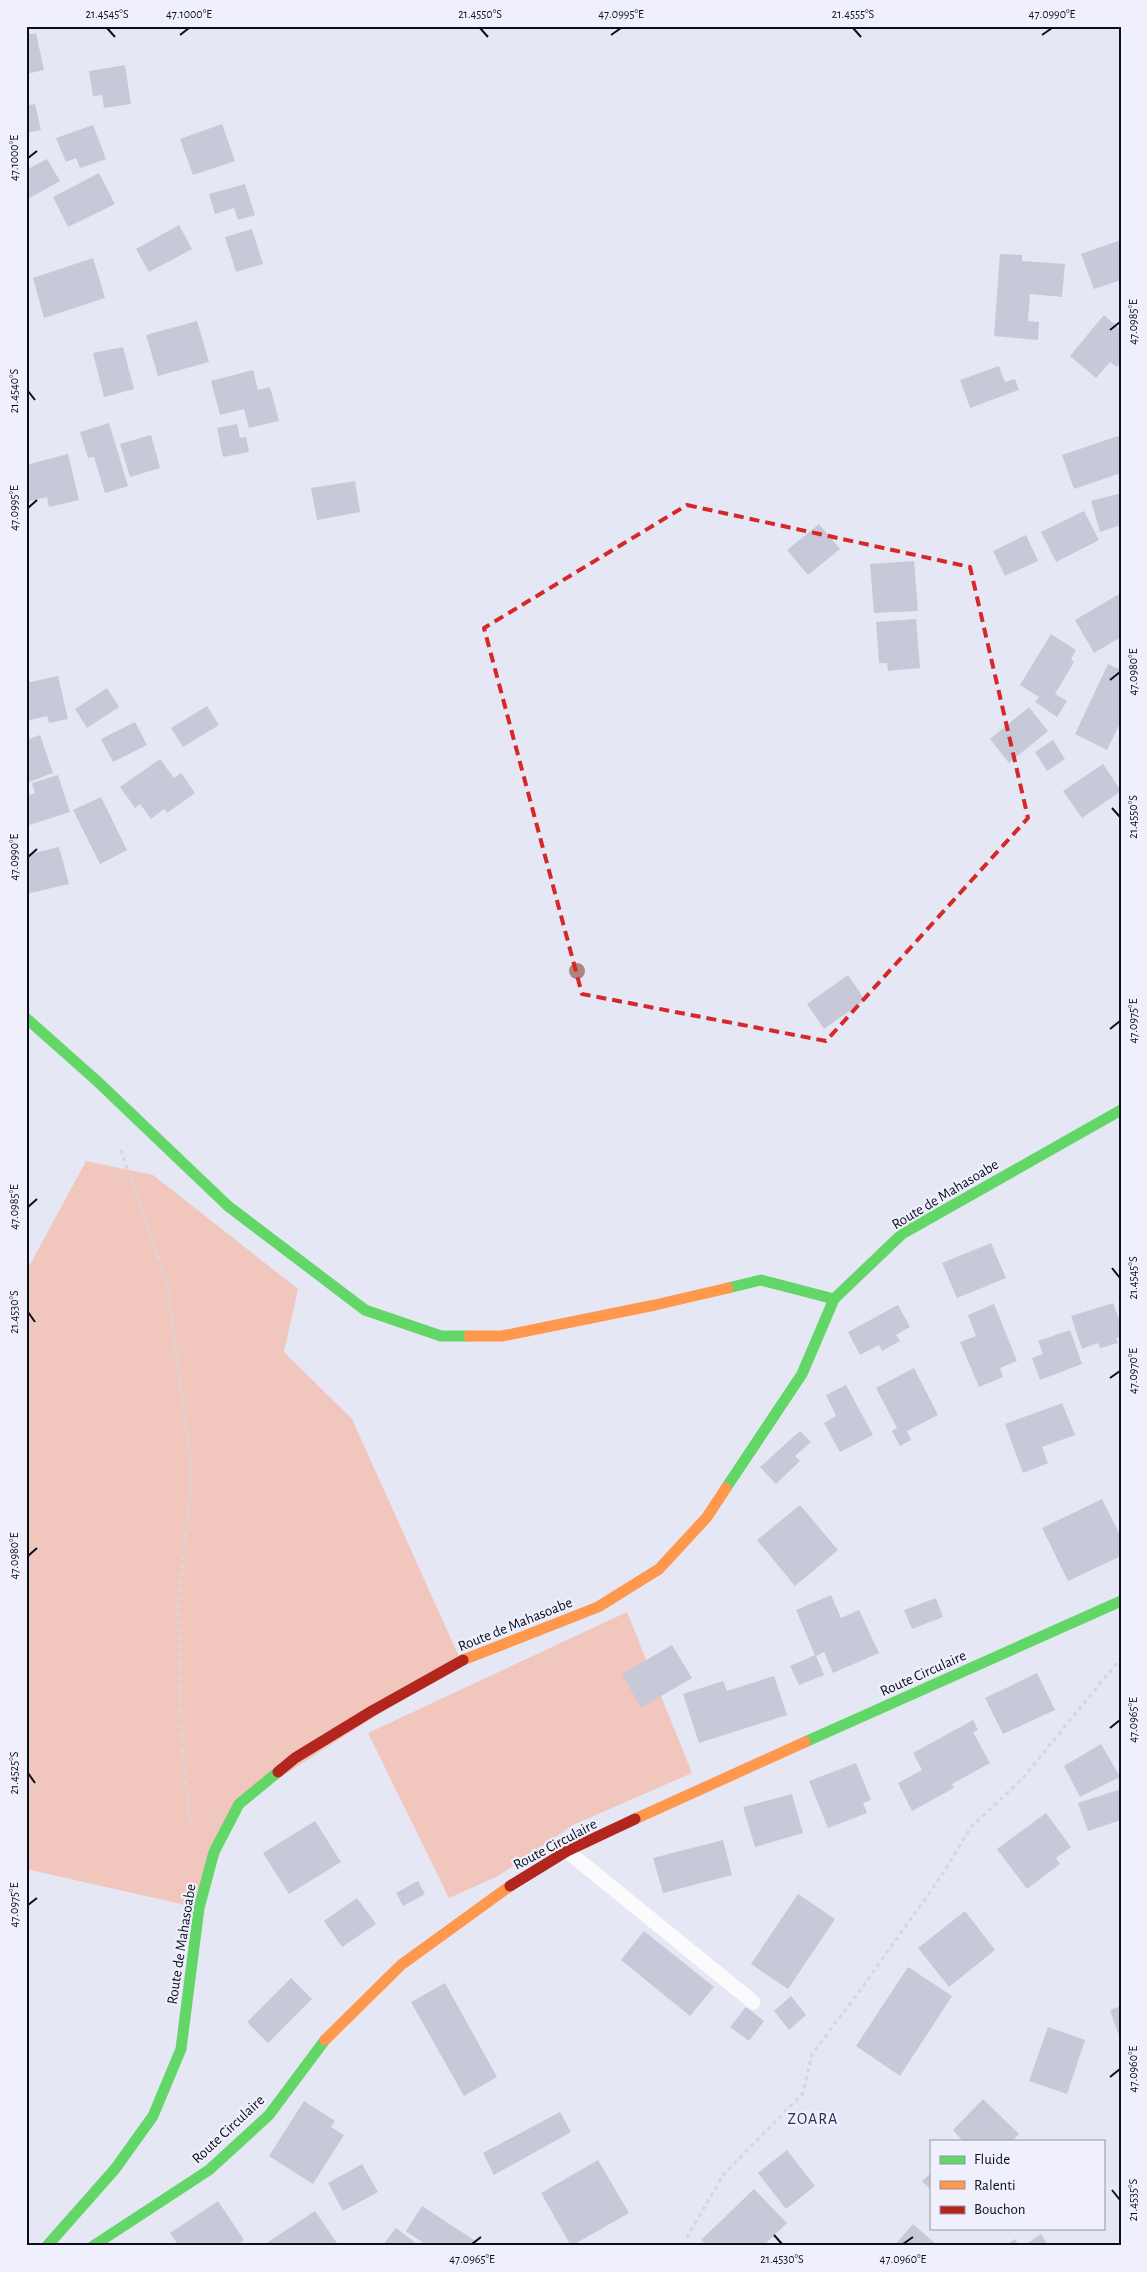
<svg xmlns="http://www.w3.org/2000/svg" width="1147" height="2272" font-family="'Alegreya Sans',sans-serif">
<rect width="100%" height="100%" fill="#e5e7f4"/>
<path fill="#f1c6bd" d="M 86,1161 L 153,1175 L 298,1289 L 284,1352 L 352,1419 L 461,1661 L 239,1804 L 199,1908 L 26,1869 L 26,1272 Z
M 627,1612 L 692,1773 L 573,1825 L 498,1876 L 449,1898 L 368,1733 Z"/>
<path fill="#c7c9d9" d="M 36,33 L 44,70 L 26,74 L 26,35 Z
M 125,65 L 131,104 L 104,108 L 102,95 L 93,96 L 89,71 Z
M 35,104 L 41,130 L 26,133 L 26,106 Z
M 222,124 L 235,161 L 193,175 L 180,139 Z
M 93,125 L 106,159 L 80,168 L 76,158 L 66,162 L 56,138 Z
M 47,159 L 60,181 L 26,200 L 26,170 Z
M 99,173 L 115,204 L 68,227 L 53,197 Z
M 245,184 L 255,215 L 238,220 L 234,208 L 215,214 L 209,194 Z
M 179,225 L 192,249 L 149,272 L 136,249 Z
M 252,229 L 263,264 L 236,272 L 225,237 Z
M 1121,240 L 1121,280 L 1094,289 L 1081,254 Z
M 1000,254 L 1022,255 L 1022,261 L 1065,264 L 1062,297 L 1030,294 L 1028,321 L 1039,322 L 1038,340 L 994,336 Z
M 93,258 L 105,298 L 44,318 L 33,278 Z
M 1104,315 L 1121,330 L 1121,361 L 1117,367 L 1110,362 L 1096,378 L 1070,356 Z
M 197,321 L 209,362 L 158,376 L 146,335 Z
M 123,347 L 134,389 L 104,397 L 93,353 Z
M 999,366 L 1005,382 L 1015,379 L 1019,390 L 970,408 L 960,380 Z
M 253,370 L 258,390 L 270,387 L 279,421 L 249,428 L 244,409 L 220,415 L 211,381 Z
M 109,423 L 128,486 L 105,493 L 94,457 L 88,458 L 80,432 Z
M 237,424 L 240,438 L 246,437 L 249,452 L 223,457 L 217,428 Z
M 151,435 L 160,468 L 130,477 L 120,444 Z
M 1121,435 L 1121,473 L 1074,489 L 1062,455 Z
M 68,454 L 79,500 L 49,507 L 47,497 L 26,502 L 26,465 Z
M 355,481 L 360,512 L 317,520 L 311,488 Z
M 1121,493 L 1121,525 L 1100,532 L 1091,501 Z
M 1084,511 L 1099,540 L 1056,562 L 1041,532 Z
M 819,524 L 840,549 L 808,575 L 787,550 Z
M 1026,535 L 1038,561 L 1005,576 L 993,551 Z
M 914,561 L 918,611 L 874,613 L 870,564 Z
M 1121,593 L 1121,637 L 1094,653 L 1075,620 Z
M 916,619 L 920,668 L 888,671 L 887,663 L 879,663 L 876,622 Z
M 1051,634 L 1076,650 L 1071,659 L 1074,662 L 1055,694 L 1067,701 L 1057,717 L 1035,702 L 1039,697 L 1020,685 Z
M 1108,664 L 1121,670 L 1121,721 L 1107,750 L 1075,734 Z
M 58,676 L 68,719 L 49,723 L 47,716 L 26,721 L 26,683 Z
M 107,688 L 119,707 L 87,728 L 75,709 Z
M 207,706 L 219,725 L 183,747 L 171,728 Z
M 1029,707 L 1048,731 L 1009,763 L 990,739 Z
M 135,722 L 147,745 L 113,762 L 101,739 Z
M 40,735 L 53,773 L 26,783 L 26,740 Z
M 1053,740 L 1065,759 L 1047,771 L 1035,752 Z
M 160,759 L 174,778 L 181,773 L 195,793 L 167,813 L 164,809 L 151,819 L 140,804 L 135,808 L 120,787 Z
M 1103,764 L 1121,791 L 1082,818 L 1063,791 Z
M 58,775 L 70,812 L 26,826 L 26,796 L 35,793 L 32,783 Z
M 101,797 L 127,850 L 100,864 L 73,810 Z
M 59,847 L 69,884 L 26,894 L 26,855 Z
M 848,975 L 865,1000 L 824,1029 L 807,1004 Z
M 991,1243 L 1006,1278 L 957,1298 L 942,1263 Z
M 1113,1303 L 1121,1325 L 1121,1337 L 1116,1338 L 1118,1343 L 1100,1348 L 1098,1343 L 1082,1349 L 1071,1316 Z
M 994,1304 L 1017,1361 L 1000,1368 L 1003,1377 L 979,1387 L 960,1342 L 976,1336 L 968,1315 Z
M 898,1305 L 910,1327 L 896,1335 L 900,1341 L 882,1351 L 879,1345 L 860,1355 L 848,1332 Z
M 1070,1330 L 1082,1364 L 1040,1380 L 1032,1358 L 1043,1354 L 1038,1341 Z
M 914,1368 L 938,1415 L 907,1431 L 911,1440 L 900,1446 L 892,1431 L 897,1428 L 876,1388 Z
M 846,1385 L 873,1435 L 840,1452 L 824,1423 L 836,1416 L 826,1395 Z
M 1062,1403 L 1075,1435 L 1042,1447 L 1048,1463 L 1023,1473 L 1005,1424 Z
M 800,1431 L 811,1442 L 795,1456 L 800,1461 L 776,1484 L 760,1467 Z
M 1102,1499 L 1121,1537 L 1121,1556 L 1068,1581 L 1042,1528 Z
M 800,1505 L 838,1550 L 795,1586 L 757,1540 Z
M 831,1595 L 841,1618 L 859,1610 L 879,1653 L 833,1673 L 824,1652 L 816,1656 L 824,1675 L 799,1685 L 790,1666 L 815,1655 L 796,1610 Z
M 936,1598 L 943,1617 L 912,1629 L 904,1610 Z
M 672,1645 L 692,1678 L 641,1708 L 622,1674 Z
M 1037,1673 L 1055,1710 L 1003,1734 L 985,1698 Z
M 774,1676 L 787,1715 L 699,1743 L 683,1694 L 723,1681 L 727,1691 Z
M 973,1720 L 978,1730 L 973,1732 L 990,1763 L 952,1784 L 954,1788 L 912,1811 L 898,1783 L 922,1770 L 913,1753 Z
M 1101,1744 L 1120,1777 L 1080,1797 L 1064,1766 Z
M 856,1763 L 871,1800 L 863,1803 L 867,1813 L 828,1828 L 809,1781 Z
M 1121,1789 L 1121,1820 L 1088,1831 L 1078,1803 Z
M 792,1794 L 803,1833 L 755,1847 L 743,1807 Z
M 1046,1813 L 1071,1847 L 1056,1858 L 1060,1864 L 1027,1889 L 997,1849 Z
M 315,1821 L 341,1862 L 289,1894 L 263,1853 Z
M 723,1840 L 732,1875 L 663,1893 L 653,1858 Z
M 418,1881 L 425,1894 L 403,1906 L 396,1893 Z
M 798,1894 L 835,1919 L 788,1989 L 751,1964 Z
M 357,1898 L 376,1924 L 342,1947 L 324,1921 Z
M 965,1911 L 995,1950 L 949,1987 L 918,1948 Z
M 644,1931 L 714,1987 L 690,2016 L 621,1960 Z
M 908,1967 L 952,1996 L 900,2076 L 856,2046 Z
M 291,1978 L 312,1999 L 268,2043 L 247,2022 Z
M 445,1983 L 497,2077 L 464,2096 L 411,2002 Z
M 791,1996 L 806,2015 L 789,2030 L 774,2011 Z
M 1121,2006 L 1121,2039 L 1120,2039 L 1110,2010 Z
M 746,2007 L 764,2021 L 749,2041 L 730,2027 Z
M 1048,2027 L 1085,2040 L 1067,2094 L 1029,2081 Z
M 983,2099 L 1019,2134 L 1012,2141 L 963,2141 L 953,2130 Z
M 304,2101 L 335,2121 L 331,2127 L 344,2135 L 313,2184 L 269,2156 Z
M 560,2112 L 571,2132 L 494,2175 L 483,2153 Z
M 787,2150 L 815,2186 L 786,2209 L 758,2173 Z
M 598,2160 L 629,2213 L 571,2246 L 541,2193 Z
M 362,2164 L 378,2192 L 343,2211 L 328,2183 Z
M 931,2173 L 931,2190 L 922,2181 Z
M 754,2189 L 787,2223 L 763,2246 L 707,2246 L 701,2240 Z
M 218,2201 L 244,2240 L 236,2246 L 179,2246 L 170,2233 Z
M 422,2206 L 483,2246 L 419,2246 L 422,2242 L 406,2231 Z
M 315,2211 L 339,2246 L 262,2246 Z
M 913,2224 L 938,2246 L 894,2246 Z
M 396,2228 L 417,2244 L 416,2246 L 382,2246 Z
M 1041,2234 L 1049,2246 L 1023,2246 Z
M 1015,2239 L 1019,2246 L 1004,2246 Z"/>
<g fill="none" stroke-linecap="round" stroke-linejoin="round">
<path stroke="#d6d7db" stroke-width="3" stroke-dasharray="4 4" stroke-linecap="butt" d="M 121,1150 L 167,1282 L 192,1476 L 178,1606 L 182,1747 L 190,1825
M 688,2246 L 688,2235 L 724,2174 L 803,2093 L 812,2054 L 861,1989 L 942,1875 L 971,1827 L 1022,1779 L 1121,1658"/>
<path stroke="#fbfbfd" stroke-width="15" d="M 567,1851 L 753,2002"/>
<path stroke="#63d668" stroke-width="11" d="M 26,1018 L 97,1081 L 228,1206 L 365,1310 L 441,1336 L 469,1336
M 728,1288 L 761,1280 L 834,1299
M 726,1488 L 802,1374 L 834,1299 L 902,1234 L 1121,1110
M 805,1742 L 1121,1601
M 47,2246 L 115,2169 L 153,2116 L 181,2049 L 199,1908 L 214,1852 L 239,1804 L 278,1772
M 93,2246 L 209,2170 L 269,2115 L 325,2040"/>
<path stroke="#ff974d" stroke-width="11" d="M 469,1336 L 502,1336 L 655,1305 L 728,1288
M 463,1660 L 598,1607 L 659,1569 L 707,1517 L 726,1488
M 635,1819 L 805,1742
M 325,2040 L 401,1965 L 510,1886"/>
<path stroke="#b3261e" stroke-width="11" d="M 278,1772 L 295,1758 L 372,1711 L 463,1660
M 510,1886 L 567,1851 L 635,1819"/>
</g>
<circle fill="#af857b" cx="577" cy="971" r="8"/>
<path fill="none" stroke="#d62828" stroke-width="4" stroke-dasharray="10 6" stroke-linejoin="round" d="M 687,505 L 970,567 L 1028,818 L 826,1041 L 582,994 L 484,628 Z"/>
<path fill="none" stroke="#0d0d21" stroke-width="2" d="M 107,28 L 115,37M 480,28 L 488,37M 853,28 L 861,37M 180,35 L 189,28M 611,35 L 621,28M 1042,35 L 1052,28M 28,158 L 37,151M 1110,330 L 1120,322M 28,391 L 35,400M 28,508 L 37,500M 1110,680 L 1120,672M 1112,808 L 1120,817M 28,857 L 37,849M 1110,1029 L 1120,1021M 28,1207 L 37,1199M 1112,1268 L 1120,1278M 28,1312 L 35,1322M 1110,1378 L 1120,1371M 28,1556 L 37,1548M 1110,1728 L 1120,1720M 28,1773 L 35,1783M 28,1905 L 37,1898M 1110,2077 L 1120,2069M 1112,2190 L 1120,2200M 774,2235 L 782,2244M 472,2244 L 481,2237M 903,2244 L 913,2237"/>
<g text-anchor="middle" stroke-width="4.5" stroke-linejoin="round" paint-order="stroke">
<g font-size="15" fill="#0d0d21" stroke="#eff0fc">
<text transform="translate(945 1194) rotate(-31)" y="5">Route de Mahasoabe</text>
<text transform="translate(515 1624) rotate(-22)" y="5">Route de Mahasoabe</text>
<text transform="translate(923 1673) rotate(-24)" y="5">Route Circulaire</text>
<text transform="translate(555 1844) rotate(-28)" y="5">Route Circulaire</text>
<text transform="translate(181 1944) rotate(-81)" y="5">Route de Mahasoabe</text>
<text transform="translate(228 2129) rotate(-43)" y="5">Route Circulaire</text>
</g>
<g font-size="16" letter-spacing="1" fill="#2d2e5d" stroke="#eff0fc">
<text x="813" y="2124">ZOARA</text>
</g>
</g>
<rect width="1147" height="2272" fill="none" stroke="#eff0fc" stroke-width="55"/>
<rect x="930" y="2140" width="175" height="90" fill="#eff0fc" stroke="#9595a4"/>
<rect x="940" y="2156" width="25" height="8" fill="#63d668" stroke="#9595a4"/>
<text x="974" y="2164" font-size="15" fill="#0d0d21">Fluide</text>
<rect x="940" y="2181" width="25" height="8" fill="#ff974d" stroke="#9595a4"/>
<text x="974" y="2190" font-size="15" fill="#0d0d21">Ralenti</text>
<rect x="940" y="2206" width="25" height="8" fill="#b3261e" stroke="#9595a4"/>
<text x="974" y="2214" font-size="15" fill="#0d0d21">Bouchon</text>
<rect x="28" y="28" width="1092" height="2216" fill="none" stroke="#0d0d21" stroke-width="2"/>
<g font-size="12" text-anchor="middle" fill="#0d0d21">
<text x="107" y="18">21.4545°S</text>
<text x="189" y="18">47.1000°E</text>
<text x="480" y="18">21.4550°S</text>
<text x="621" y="18">47.0995°E</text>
<text x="853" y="18">21.4555°S</text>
<text x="1052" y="18">47.0990°E</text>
<text transform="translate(14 158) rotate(-90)" y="4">47.1000°E</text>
<text transform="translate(1133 322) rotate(-90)" y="4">47.0985°E</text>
<text transform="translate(14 391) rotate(-90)" y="4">21.4540°S</text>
<text transform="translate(14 508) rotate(-90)" y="4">47.0995°E</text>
<text transform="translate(1133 672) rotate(-90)" y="4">47.0980°E</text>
<text transform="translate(1133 817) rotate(-90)" y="4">21.4550°S</text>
<text transform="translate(14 857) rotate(-90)" y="4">47.0990°E</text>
<text transform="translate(1133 1021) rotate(-90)" y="4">47.0975°E</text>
<text transform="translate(14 1207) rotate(-90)" y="4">47.0985°E</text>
<text transform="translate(1133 1278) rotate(-90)" y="4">21.4545°S</text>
<text transform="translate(14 1312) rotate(-90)" y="4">21.4530°S</text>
<text transform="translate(1133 1371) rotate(-90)" y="4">47.0970°E</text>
<text transform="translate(14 1556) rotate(-90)" y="4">47.0980°E</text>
<text transform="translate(1133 1720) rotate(-90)" y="4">47.0965°E</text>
<text transform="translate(14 1773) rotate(-90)" y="4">21.4525°S</text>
<text transform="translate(14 1905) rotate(-90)" y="4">47.0975°E</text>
<text transform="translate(1133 2069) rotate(-90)" y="4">47.0960°E</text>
<text transform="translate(1133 2200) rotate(-90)" y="4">21.4535°S</text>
<text x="472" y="2263">47.0965°E</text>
<text x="782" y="2263">21.4530°S</text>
<text x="903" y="2263">47.0960°E</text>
</g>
</svg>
